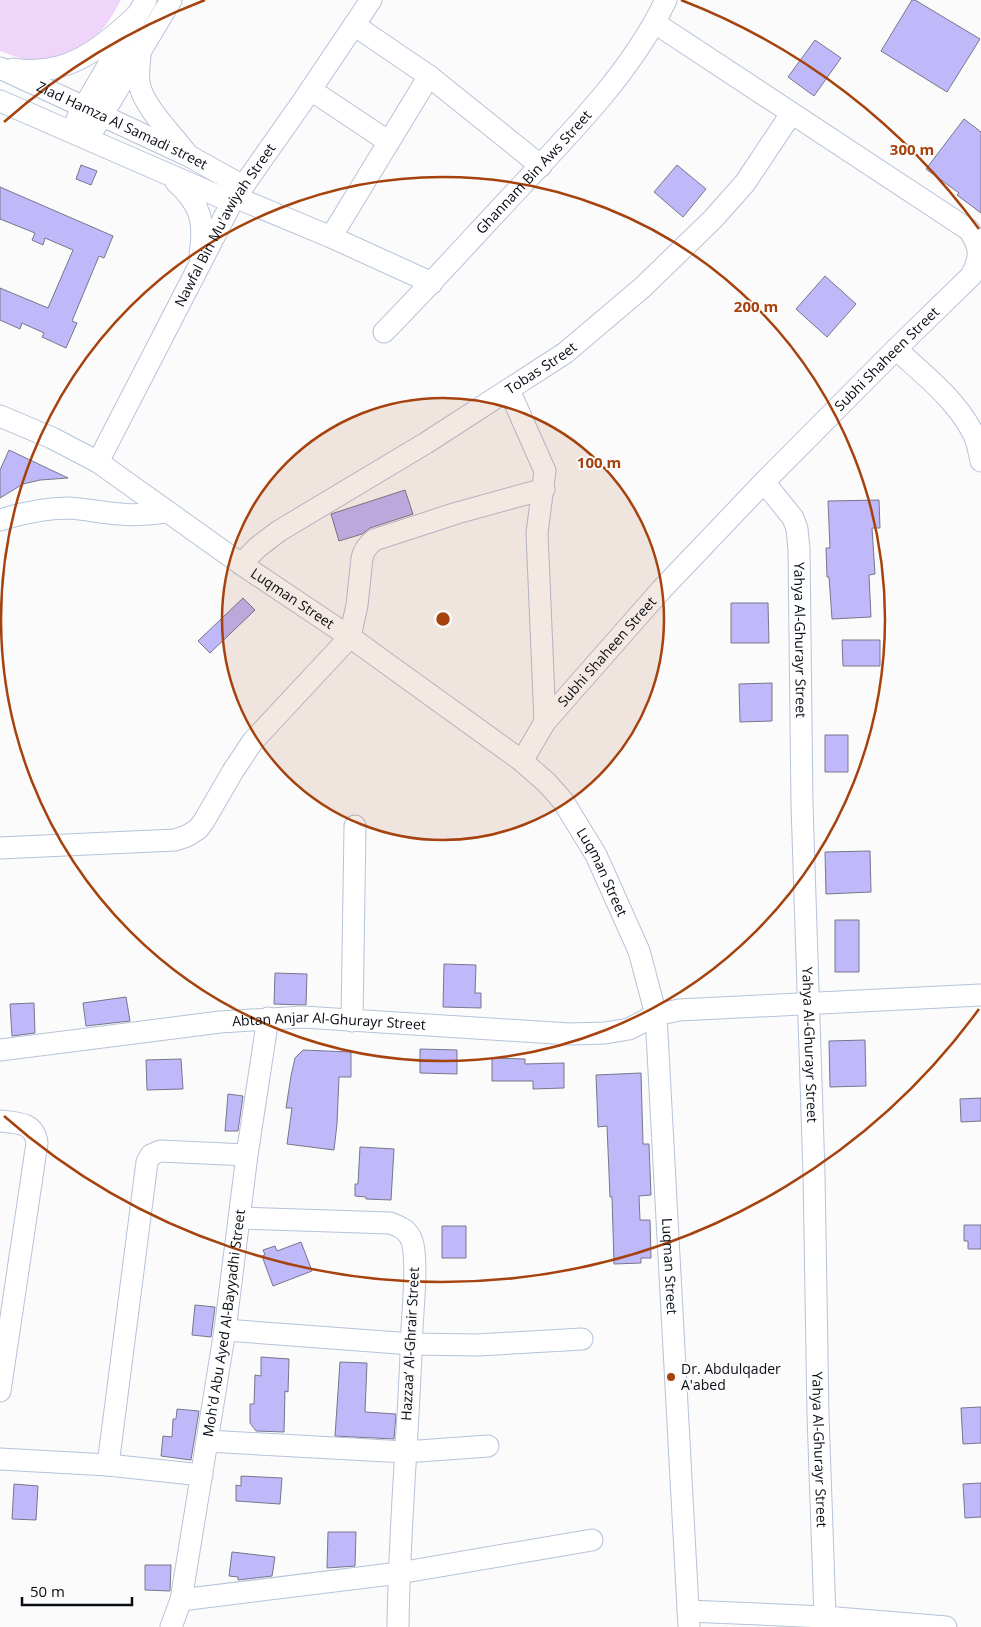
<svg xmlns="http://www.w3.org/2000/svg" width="981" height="1627" font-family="'Open Sans',sans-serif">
<rect width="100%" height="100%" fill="#fbfbfb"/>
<path fill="#f0d5fa" d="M 0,0 L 121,0 C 116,9 111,19 105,26 C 87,47 57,64 30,60 C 19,59 10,54 0,51 Z"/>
<path fill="#bfb8f9" stroke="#78768c" d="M 912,0 L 915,0 L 980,39 L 947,92 L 881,51 Z
M 815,40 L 841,58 L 814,96 L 788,77 Z
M 964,119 L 981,132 L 981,213 L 957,195 L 959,193 L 926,169 Z
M 81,165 L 97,171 L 91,185 L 76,179 Z
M 677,165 L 706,189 L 683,217 L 654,192 Z
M 0,187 L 113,236 L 104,258 L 99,256 L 72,321 L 77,323 L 66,348 L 42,337 L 44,333 L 22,323 L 20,329 L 0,320 L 0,288 L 48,308 L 73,250 L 45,238 L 43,245 L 32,240 L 35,233 L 0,219 Z
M 825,276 L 856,304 L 827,337 L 796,309 Z
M 9,450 L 68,478 L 40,480 L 23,484 L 0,498 L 0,470 Z
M 405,490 L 413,514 L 370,528 L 362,534 L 339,541 L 331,514 Z
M 879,500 L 880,528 L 872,528 L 875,574 L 869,575 L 871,617 L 832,619 L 829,577 L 827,577 L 826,548 L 830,548 L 828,501 Z
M 243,598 L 255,610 L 210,653 L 198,641 Z
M 731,603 L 768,603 L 769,643 L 731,643 Z
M 842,640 L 880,640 L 880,666 L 843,666 Z
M 772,683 L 772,721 L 740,722 L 739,684 Z
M 825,735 L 848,735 L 848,772 L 825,772 Z
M 870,851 L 871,892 L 826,894 L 825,852 Z
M 835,920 L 859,920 L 859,972 L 835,972 Z
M 444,964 L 476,965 L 475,993 L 481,993 L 481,1008 L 443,1007 Z
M 275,973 L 307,974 L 306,1005 L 274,1004 Z
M 126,997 L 130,1021 L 86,1026 L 83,1003 Z
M 34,1003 L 35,1033 L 12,1036 L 10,1004 Z
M 865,1040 L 866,1086 L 830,1087 L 829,1041 Z
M 420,1049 L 457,1050 L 457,1074 L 420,1073 Z
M 303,1050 L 351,1052 L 351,1077 L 339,1077 L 337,1124 L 334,1150 L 287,1144 L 292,1108 L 286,1108 L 291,1076 L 295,1058 Z
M 492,1058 L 525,1059 L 525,1064 L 564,1063 L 564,1088 L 533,1089 L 533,1081 L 492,1081 Z
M 181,1059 L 183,1089 L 147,1090 L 146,1060 Z
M 641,1073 L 643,1144 L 649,1144 L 651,1195 L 639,1196 L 640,1220 L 650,1220 L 651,1258 L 641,1258 L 641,1263 L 614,1264 L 612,1197 L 610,1197 L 607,1126 L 598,1127 L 596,1075 Z
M 228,1094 L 243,1096 L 238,1131 L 225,1131 Z
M 981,1098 L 981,1121 L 961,1122 L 960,1099 Z
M 360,1147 L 394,1149 L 391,1200 L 366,1199 L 366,1197 L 355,1196 L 355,1184 L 358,1184 Z
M 964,1225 L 981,1225 L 981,1249 L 968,1249 L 968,1241 L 964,1241 Z
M 442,1226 L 466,1226 L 466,1258 L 442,1258 Z
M 301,1242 L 312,1271 L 273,1286 L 262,1256 L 265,1255 L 263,1250 L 275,1246 L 277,1251 Z
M 195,1305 L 215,1307 L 211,1337 L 192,1335 Z
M 261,1357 L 289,1359 L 288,1392 L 285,1391 L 284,1432 L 256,1431 L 250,1423 L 250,1404 L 254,1404 L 255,1375 L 261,1376 Z
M 340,1362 L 367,1363 L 365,1412 L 396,1414 L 394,1439 L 335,1436 Z
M 981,1407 L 981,1443 L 963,1444 L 961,1408 Z
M 177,1409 L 199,1411 L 191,1460 L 161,1456 L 163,1436 L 172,1437 L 173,1419 L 176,1419 Z
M 241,1476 L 282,1478 L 280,1504 L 236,1501 L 236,1485 L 241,1486 Z
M 981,1483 L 981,1517 L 965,1518 L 963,1484 Z
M 14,1484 L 38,1486 L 36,1520 L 12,1519 Z
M 328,1532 L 356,1532 L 355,1566 L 327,1568 Z
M 232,1552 L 275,1557 L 272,1576 L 238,1580 L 238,1577 L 229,1576 Z
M 145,1565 L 171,1565 L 170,1591 L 145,1590 Z"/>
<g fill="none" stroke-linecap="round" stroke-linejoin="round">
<defs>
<g id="minor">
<path d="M 354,25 L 429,76 L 541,166"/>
<path d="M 140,56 C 139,66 137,77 140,87 C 146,109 173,135 187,154"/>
<path id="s1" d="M 0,68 L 189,156 L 243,186"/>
<path d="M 13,69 C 65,78 101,49 137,15"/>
<path d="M 311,90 L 389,142"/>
<path d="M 0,101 L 232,202"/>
<path d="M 77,119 L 146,0"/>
<path d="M 95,127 L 171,0"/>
<path d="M 176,182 C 201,204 205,222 200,255"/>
<path d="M 235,197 L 331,237 L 432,283"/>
<path d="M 331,237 L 429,76"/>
<path id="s2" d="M 384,332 C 431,284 476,234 522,185 C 575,128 632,71 666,0"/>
<path d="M 896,349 C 924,375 957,400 974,435 C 978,443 979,453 981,461"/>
<path d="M 509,390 L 545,471 L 537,533 L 545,722"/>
<path id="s3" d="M 0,416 L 52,438 L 98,462 L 241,564 L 350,637 L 522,761 L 547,783 L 563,801 L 596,855 L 639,951 L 656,1015 L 689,1627"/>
<path id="s4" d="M 98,462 L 232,202 L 301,104 L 371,0"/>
<path id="s5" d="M 764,482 L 793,518 L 797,529 L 799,549 L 802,804 L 814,1174 L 818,1414 L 825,1617"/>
<path d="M 0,520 C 22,513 46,508 69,508 C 86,509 103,513 120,514 C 135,516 151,514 166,512"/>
<path id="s6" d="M 241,564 L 258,547 L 279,531 L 426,443 L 565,353 L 643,287 L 713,219 L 745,183 L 791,114"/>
<path id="s7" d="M 522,761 L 545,722 L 662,589 L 764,482 L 896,349 L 971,276 C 981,257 981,248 969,230 L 655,23"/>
<path d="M 0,848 L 175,840 L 187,836 L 198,829 L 204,821 L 233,771 L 253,741 L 350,637 L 357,605 L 362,558 C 364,550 367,546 374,540 L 457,513 L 544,489"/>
<path d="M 352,1021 L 355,826"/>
<path id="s8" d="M 0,1050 L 220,1022 L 303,1017 L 569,1034 L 605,1033 L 629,1029 L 656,1015 L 679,1010 L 981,995"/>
<path d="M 0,1121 C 18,1123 34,1122 37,1143 L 0,1391"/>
<path d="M 240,1218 L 390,1223 C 401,1227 408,1230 412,1241 C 418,1260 413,1307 412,1328 C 409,1428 399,1527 398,1627"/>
<path d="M 225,1330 L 412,1344 L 477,1345 L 582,1339"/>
<path d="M 207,1441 L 405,1452 L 488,1446"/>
<path d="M 0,1459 L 108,1465 L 202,1475"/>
<path d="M 108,1465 L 147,1162 L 151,1155 L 160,1151 L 247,1155"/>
<path d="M 181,1600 L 399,1573 L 592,1540"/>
<path d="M 688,1611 L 825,1617 L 946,1627"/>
<path id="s9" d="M 171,1627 L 181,1600 L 207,1441 L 225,1330 L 247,1155 L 268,1018"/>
</g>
</defs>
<use href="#minor" stroke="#b6c3d9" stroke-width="23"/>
<use href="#minor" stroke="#fff" stroke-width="21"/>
</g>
<circle cx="443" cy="619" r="221" fill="#a5420d" fill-opacity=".12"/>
<g fill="none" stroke="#a5420d" stroke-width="2.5">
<circle cx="443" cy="619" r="221"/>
<circle cx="443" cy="619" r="442"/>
<path d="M979 1009A663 663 0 0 1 4 1116M4 122A663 663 0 0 1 205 0M681 0A663 663 0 0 1 979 229"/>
</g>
<circle fill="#a5420d" stroke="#fbfbfb" stroke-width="2" cx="671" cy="1377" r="5"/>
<g text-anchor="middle" stroke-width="4" stroke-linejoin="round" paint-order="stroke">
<g font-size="14" fill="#080c13" stroke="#fbfbfb">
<text dy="5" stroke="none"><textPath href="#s1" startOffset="135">Ziad Hamza Al Samadi street</textPath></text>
<text dy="5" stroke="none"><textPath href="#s2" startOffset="219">Ghannam Bin Aws Street</textPath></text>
<text dy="5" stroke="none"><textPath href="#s4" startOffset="269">Nawfal Bin Mu'awiyah Street</textPath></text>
<text dy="5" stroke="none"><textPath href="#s7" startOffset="544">Subhi Shaheen Street</textPath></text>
<text dy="5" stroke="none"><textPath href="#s6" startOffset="359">Tobas Street</textPath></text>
<text dy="5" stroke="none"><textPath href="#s3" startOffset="346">Luqman Street</textPath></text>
<text dy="5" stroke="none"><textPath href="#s5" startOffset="169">Yahya Al-Ghurayr Street</textPath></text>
<text dy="5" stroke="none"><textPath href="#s7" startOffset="139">Subhi Shaheen Street</textPath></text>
<text dy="5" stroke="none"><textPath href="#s3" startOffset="766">Luqman Street</textPath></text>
<text dy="5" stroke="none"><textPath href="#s8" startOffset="331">Abtan Anjar Al-Ghurayr Street</textPath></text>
<text dy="5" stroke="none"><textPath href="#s5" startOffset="574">Yahya Al-Ghurayr Street</textPath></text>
<text dy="5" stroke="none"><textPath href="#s3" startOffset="1171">Luqman Street</textPath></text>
<text dy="5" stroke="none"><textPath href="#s9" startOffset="309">Moh'd Abu Ayed Al-Bayyadhi Street</textPath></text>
<text transform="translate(410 1344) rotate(-87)" y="5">Hazzaa‘ Al-Ghrair Street</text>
<text dy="5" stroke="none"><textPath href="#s5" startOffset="979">Yahya Al-Ghurayr Street</textPath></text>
</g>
<g font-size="14" fill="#080c13" stroke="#fbfbfb" text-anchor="start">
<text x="681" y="1374">Dr. Abdulqader<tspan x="681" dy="16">A'abed</tspan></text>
</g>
</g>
<circle cx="443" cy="619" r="8" fill="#a5420d" stroke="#fbfbfb" stroke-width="2.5"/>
<g font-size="15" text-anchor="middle" font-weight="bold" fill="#a5420d" stroke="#fbfbfb" stroke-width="4" stroke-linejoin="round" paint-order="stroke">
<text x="912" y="155">300 m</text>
<text x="756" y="312">200 m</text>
<text x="599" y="468">100 m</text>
</g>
<path d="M22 1597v8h110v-8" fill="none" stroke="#080c13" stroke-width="2.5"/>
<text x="30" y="1597" font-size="15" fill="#080c13" stroke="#fbfbfb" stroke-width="4" paint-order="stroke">50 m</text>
</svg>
